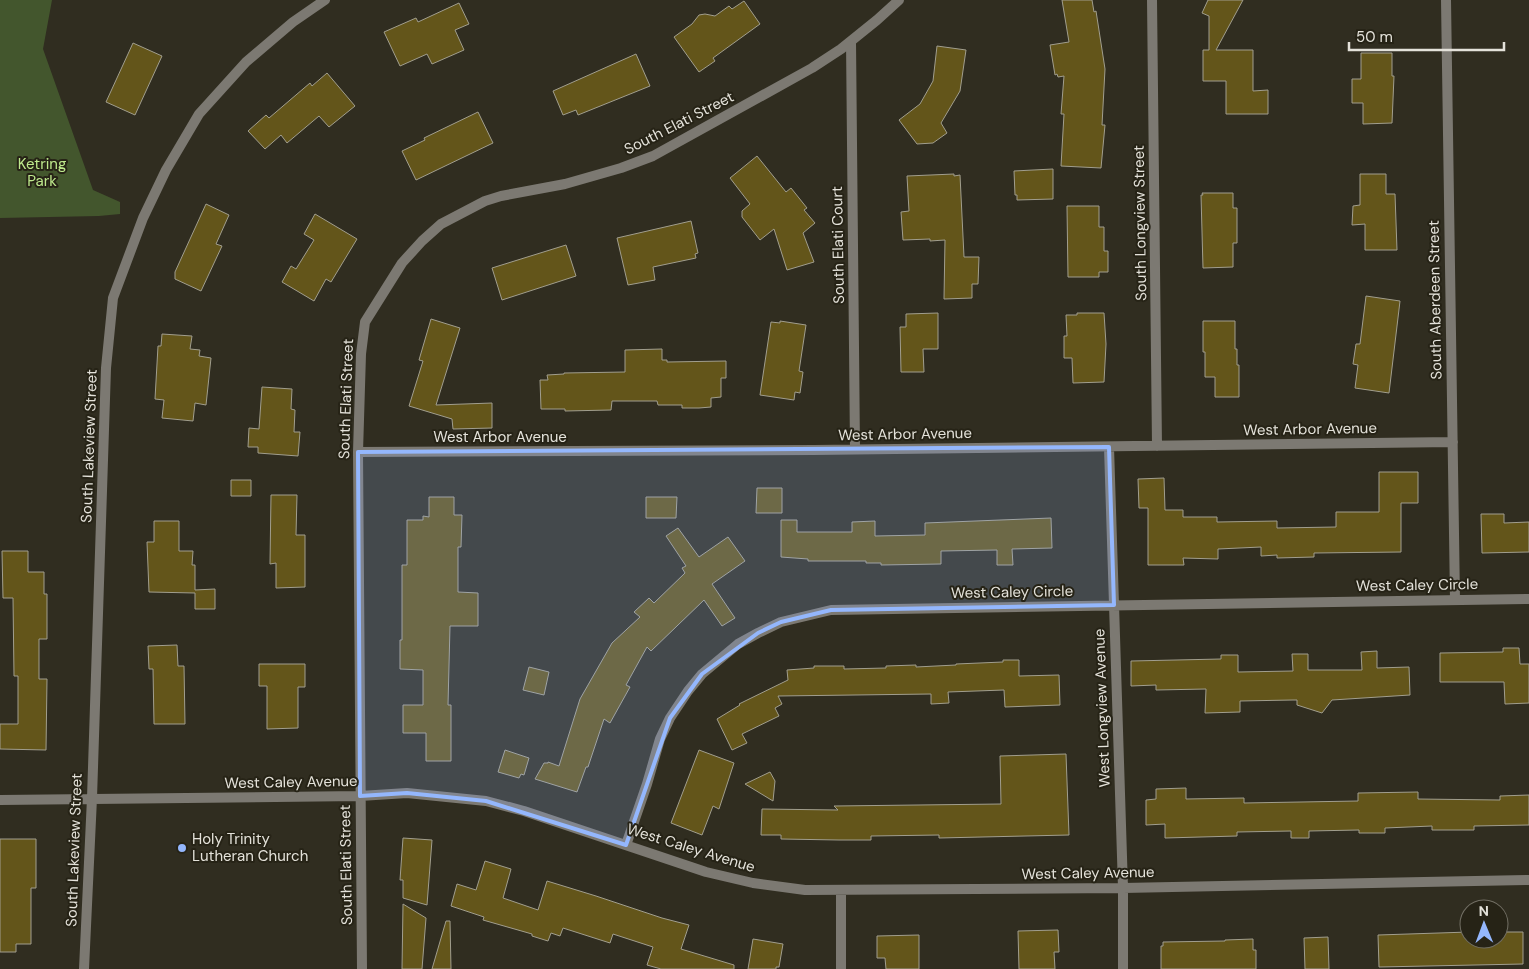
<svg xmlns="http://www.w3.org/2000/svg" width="1529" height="969" font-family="'DM Sans',sans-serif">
<rect width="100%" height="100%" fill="#302d20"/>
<path fill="#43562d" d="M 0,0 L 52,0 L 43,49 L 93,190 L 120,202 L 120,214 L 99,216 L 0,218 Z"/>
<path fill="#63551a" stroke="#a19e8e" d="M 1062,0 L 1092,0 L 1094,12 L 1096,11 L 1105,69 L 1102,125 L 1105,125 L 1101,168 L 1061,166 L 1064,114 L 1061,114 L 1064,76 L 1058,77 L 1057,74 L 1055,75 L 1050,45 L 1069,42 Z
M 1208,0 L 1243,0 L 1216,50 L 1253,50 L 1253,91 L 1268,90 L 1268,114 L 1226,114 L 1226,81 L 1203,81 L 1203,50 L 1209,50 L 1209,16 L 1202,13 Z
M 744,1 L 760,24 L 713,58 L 715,61 L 699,72 L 674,37 L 692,24 L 699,15 L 705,14 L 715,16 L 729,6 L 732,9 Z
M 459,3 L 469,24 L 455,30 L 464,50 L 432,64 L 427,54 L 400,66 L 384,32 L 416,18 L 418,22 Z
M 133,43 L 162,56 L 135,115 L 106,102 Z
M 937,46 L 966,50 L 960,91 L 941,123 L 947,133 L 933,143 L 917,144 L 899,120 L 920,104 L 933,81 Z
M 1361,53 L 1392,53 L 1392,76 L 1394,76 L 1392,123 L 1363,124 L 1363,103 L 1352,103 L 1352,79 L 1361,79 Z
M 636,54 L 650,86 L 578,115 L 576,110 L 563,115 L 553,91 Z
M 327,73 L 355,106 L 329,127 L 319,116 L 287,143 L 281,135 L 265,149 L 248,131 L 266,115 L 269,118 L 310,83 L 312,86 Z
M 478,112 L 493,143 L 416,180 L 402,151 L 425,140 L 424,138 Z
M 757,156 L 786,192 L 791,188 L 807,208 L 804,210 L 815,223 L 803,233 L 814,262 L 787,270 L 774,229 L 760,240 L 742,217 L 742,211 L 750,204 L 730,178 Z
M 1053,169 L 1053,199 L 1017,200 L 1017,195 L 1015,195 L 1014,171 Z
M 954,174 L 954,176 L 960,175 L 964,257 L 979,257 L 978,284 L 972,284 L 972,298 L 944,299 L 945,240 L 930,241 L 930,239 L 903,240 L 901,212 L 909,211 L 907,176 Z
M 1360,174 L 1386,174 L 1386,194 L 1395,194 L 1397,250 L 1365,250 L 1365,224 L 1352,225 L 1353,206 L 1360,205 Z
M 1202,193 L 1233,193 L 1233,208 L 1237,208 L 1237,243 L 1233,243 L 1233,267 L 1203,268 L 1201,195 L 1203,195 Z
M 206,204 L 229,215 L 216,244 L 222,246 L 201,291 L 175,279 L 175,272 Z
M 1067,206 L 1099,206 L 1099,227 L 1104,227 L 1104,251 L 1108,251 L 1108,272 L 1099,272 L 1099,277 L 1068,277 Z
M 315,214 L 357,239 L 331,282 L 326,279 L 314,301 L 282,282 L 291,266 L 296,269 L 314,240 L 304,234 Z
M 691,221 L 698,253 L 695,254 L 696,258 L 653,267 L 655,280 L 628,285 L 617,238 Z
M 566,245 L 576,276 L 502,300 L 492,268 Z
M 1366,296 L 1400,301 L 1389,393 L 1355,388 L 1358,365 L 1353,364 L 1356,344 L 1360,344 Z
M 938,313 L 938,349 L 923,349 L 924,372 L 901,372 L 900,327 L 906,327 L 906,314 Z
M 1077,313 L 1104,313 L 1106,344 L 1104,382 L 1073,383 L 1072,358 L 1064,358 L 1064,336 L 1067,336 L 1066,315 L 1077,315 Z
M 431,319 L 460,328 L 436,405 L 492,403 L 492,428 L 453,429 L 452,419 L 409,406 L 423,361 L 419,360 Z
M 780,321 L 806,325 L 799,371 L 803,372 L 800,393 L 795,392 L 794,400 L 760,395 L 771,322 L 780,323 Z
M 1203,321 L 1235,321 L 1235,349 L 1237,349 L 1237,365 L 1239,365 L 1239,397 L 1215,397 L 1215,377 L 1205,377 L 1205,352 L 1203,352 Z
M 162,334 L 192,336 L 190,349 L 200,350 L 199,356 L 211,358 L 206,405 L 195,403 L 193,421 L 162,418 L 164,400 L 155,399 L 158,346 L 161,346 Z
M 662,349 L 662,360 L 667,360 L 667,362 L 726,361 L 726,378 L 721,378 L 721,397 L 711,398 L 711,407 L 699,408 L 682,408 L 682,405 L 658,405 L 657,401 L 612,401 L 611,410 L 565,411 L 565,409 L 541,409 L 540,380 L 548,380 L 547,375 L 564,374 L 564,373 L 625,372 L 625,350 Z
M 262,387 L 292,389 L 291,409 L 295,410 L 294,432 L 300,432 L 298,456 L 258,453 L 258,447 L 248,447 L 249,428 L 259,429 Z
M 1379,472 L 1418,472 L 1418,503 L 1401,503 L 1401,552 L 1314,553 L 1314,557 L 1277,558 L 1277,555 L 1261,556 L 1261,547 L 1218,549 L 1218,559 L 1183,558 L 1184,565 L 1148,565 L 1148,508 L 1139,508 L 1138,479 L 1164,478 L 1165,510 L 1183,510 L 1183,517 L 1217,517 L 1217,522 L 1277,521 L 1277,528 L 1336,527 L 1336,512 L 1379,512 Z
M 231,480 L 251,480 L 251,496 L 231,496 Z
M 757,488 L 782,488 L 782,513 L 756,513 Z
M 271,495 L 297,495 L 296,535 L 305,535 L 305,587 L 276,588 L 276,563 L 270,564 Z
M 429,497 L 454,497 L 454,515 L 462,515 L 461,547 L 458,547 L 458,592 L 478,593 L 478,626 L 450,626 L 448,705 L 451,705 L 451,761 L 426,761 L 426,733 L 403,733 L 403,705 L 423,705 L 423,670 L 400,669 L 400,640 L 402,640 L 402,565 L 407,565 L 407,520 L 423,520 L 423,516 L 429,517 Z
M 646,497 L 677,497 L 676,518 L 646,518 Z
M 1481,514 L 1504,514 L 1504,523 L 1529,522 L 1529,552 L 1482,553 Z
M 1051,518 L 1052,548 L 1012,549 L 1013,565 L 997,565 L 997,550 L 941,551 L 941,564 L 881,565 L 881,563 L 866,563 L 866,561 L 808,561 L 808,559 L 781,557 L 781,520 L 797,520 L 797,532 L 852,532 L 852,522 L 875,521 L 875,536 L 925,535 L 925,523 Z
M 154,521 L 179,521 L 179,551 L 193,551 L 192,565 L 195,565 L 195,590 L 215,589 L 215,609 L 195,609 L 195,593 L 149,592 L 147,542 L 154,542 Z
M 678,528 L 699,557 L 728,537 L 745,561 L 712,584 L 735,618 L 722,626 L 704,600 L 651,651 L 647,647 L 626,685 L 630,687 L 610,723 L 604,719 L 588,767 L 586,767 L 577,792 L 535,779 L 544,763 L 548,763 L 548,762 L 559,766 L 580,699 L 612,643 L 640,617 L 634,612 L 649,598 L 654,603 L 685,573 L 682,568 L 686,566 L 666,536 Z
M 2,551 L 28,551 L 28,572 L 44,572 L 44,594 L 47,594 L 47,639 L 39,639 L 39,679 L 47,679 L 46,750 L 0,749 L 0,724 L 18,724 L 18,676 L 14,676 L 13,598 L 3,598 Z
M 177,645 L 178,666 L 184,666 L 185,724 L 154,724 L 153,669 L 149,669 L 148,646 Z
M 1503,648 L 1519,648 L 1520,664 L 1529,664 L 1529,703 L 1505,704 L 1504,682 L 1440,682 L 1440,653 L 1503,652 Z
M 1377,651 L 1377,668 L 1409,667 L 1410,695 L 1332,700 L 1322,713 L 1297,705 L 1297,700 L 1293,700 L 1240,701 L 1240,712 L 1205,713 L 1206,689 L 1156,690 L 1156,685 L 1131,686 L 1131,661 L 1221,659 L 1221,655 L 1238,655 L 1238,672 L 1293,671 L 1292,654 L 1308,654 L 1308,670 L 1362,670 L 1361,652 Z
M 1003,660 L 1019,660 L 1019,676 L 1059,675 L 1060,705 L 1005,707 L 1004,690 L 948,692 L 949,703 L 931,704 L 931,694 L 778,696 L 782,704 L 775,708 L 779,716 L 742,734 L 747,743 L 732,750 L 717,719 L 740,705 L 739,704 L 788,680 L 787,670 L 814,668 L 814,666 L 844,666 L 844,669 L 886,668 L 886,666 L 916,665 L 916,667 L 956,665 L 956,664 L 1003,662 Z
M 259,664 L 305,664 L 305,687 L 298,687 L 298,728 L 267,729 L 267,686 L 259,686 Z
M 529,667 L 549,672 L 544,695 L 523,690 Z
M 505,750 L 529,758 L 524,775 L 521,774 L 519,778 L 498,772 Z
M 699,750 L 734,763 L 719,809 L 713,806 L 702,835 L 671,823 Z
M 1066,754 L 1069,835 L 939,838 L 939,835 L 871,836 L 871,840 L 839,840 L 781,839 L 781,835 L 761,835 L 762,809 L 838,810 L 834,806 L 1001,804 L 1000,756 Z
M 770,772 L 775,781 L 773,801 L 745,784 Z
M 1186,788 L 1186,799 L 1244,798 L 1244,803 L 1358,801 L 1358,793 L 1418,792 L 1418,799 L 1500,800 L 1500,796 L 1529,795 L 1529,825 L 1474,826 L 1474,830 L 1432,830 L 1432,826 L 1385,828 L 1385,833 L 1359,833 L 1359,830 L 1309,831 L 1309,838 L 1291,838 L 1291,831 L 1237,832 L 1237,836 L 1165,838 L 1165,824 L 1146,825 L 1146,800 L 1156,799 L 1156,789 Z
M 403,838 L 432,840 L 427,905 L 403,898 L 403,880 L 400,880 Z
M 0,839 L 36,839 L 36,888 L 31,888 L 31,944 L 16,944 L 16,952 L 0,952 Z
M 485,861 L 511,869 L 503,898 L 538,910 L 547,881 L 596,896 L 662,918 L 689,925 L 681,949 L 734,965 L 734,969 L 661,969 L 647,965 L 653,947 L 613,934 L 610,943 L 563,928 L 560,936 L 551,933 L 548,941 L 532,936 L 532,934 L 483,920 L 484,917 L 451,906 L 457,884 L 476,890 Z
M 403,904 L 426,918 L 422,969 L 402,969 Z
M 446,921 L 450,921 L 451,969 L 432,969 Z
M 1058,930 L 1059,952 L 1054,952 L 1055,969 L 1019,969 L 1018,931 Z
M 1469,932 L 1469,939 L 1499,939 L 1499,932 L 1523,932 L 1523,964 L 1379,967 L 1378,935 Z
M 919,935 L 919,969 L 886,969 L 885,958 L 877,958 L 877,936 Z
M 1328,937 L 1329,969 L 1305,969 L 1304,938 Z
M 753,939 L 783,944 L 779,967 L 776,967 L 776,969 L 748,969 Z
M 1253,939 L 1253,950 L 1256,950 L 1256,969 L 1161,969 L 1161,946 L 1163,946 L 1163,942 L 1225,941 L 1225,940 Z"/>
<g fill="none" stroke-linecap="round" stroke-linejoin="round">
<path stroke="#7c7972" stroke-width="10" d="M 1152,0 L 1157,446
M 1446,0 L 1455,600
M 851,41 L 855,449
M 1109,447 L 1123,888 L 1123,969
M 358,452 L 814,450 L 1453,442
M 0,800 L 360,796 L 407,793 L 486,801 L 524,811 L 706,872 L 753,883 L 805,890 L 1123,888 L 1529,880
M 626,845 L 647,784 L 660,739 L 670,718 L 688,691 L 702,674 L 738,644 L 758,633 L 781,622 L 831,610 L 1529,599
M 84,969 L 92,798 L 106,368 L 113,298 L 143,218 L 166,170 L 199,114 L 246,62 L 293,22 L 325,0
M 362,969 L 358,452 L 361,354 L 365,322 L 402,263 L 422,241 L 441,224 L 485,201 L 501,196 L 565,184 L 621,168 L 653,156 L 812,68 L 841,49 L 877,20 L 899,0
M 841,969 L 841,890"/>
</g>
<path fill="#94b7fd" fill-opacity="0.2" stroke="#94b7fd" stroke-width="4" stroke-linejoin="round" d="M 1109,447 L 1114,605 L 831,610 L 781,622 L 758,633 L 702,674 L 670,718 L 626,845 L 486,801 L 407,793 L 360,796 L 358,452 Z"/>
<circle fill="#94b7fd" stroke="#262316" stroke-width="2" cx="182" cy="848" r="5"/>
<g text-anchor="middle" stroke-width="4" stroke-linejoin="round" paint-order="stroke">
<g font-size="15" fill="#e4e2da" stroke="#262316">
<text transform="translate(679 123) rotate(-27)" y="5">South Elati Street</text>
<text transform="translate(1140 223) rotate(-91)" y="5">South Longview Street</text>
<text transform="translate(838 245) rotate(-91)" y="5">South Elati Court</text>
<text transform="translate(1435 300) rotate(-91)" y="5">South Aberdeen Street</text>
<text transform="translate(346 399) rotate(-88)" y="5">South Elati Street</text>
<text transform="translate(1310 429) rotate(-1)" y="5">West Arbor Avenue</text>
<text transform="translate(905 434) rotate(-1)" y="5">West Arbor Avenue</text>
<text x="500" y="442">West Arbor Avenue</text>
<text transform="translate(89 446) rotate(-88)" y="5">South Lakeview Street</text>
<text transform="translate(1417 585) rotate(-1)" y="5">West Caley Circle</text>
<text transform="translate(1012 592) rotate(-1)" y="5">West Caley Circle</text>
<text transform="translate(1102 708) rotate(-92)" y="5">West Longview Avenue</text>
<text transform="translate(291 782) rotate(-1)" y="5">West Caley Avenue</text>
<text transform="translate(691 848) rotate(17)" y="5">West Caley Avenue</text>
<text transform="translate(74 850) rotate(-88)" y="5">South Lakeview Street</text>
<text transform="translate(346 865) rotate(-91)" y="5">South Elati Street</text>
<text transform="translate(1088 873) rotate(-1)" y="5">West Caley Avenue</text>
</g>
<g font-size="15" fill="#bee98c" stroke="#262316">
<text x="42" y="169">Ketring<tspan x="42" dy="17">Park</tspan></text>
</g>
<g font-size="15" fill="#e4e2da" stroke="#262316" text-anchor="start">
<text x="192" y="844">Holy Trinity<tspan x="192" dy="17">Lutheran Church</tspan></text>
</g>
</g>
<g transform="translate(1484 924) rotate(359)"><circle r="24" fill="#262316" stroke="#726f64"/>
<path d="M0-4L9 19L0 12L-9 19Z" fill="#94b7fd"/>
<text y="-8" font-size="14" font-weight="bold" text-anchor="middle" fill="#e4e2da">N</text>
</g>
<path d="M1349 42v8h155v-8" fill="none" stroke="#e4e2da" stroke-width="2.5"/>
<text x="1356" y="42" font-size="15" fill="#e4e2da" stroke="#262316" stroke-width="4" paint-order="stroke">50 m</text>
</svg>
